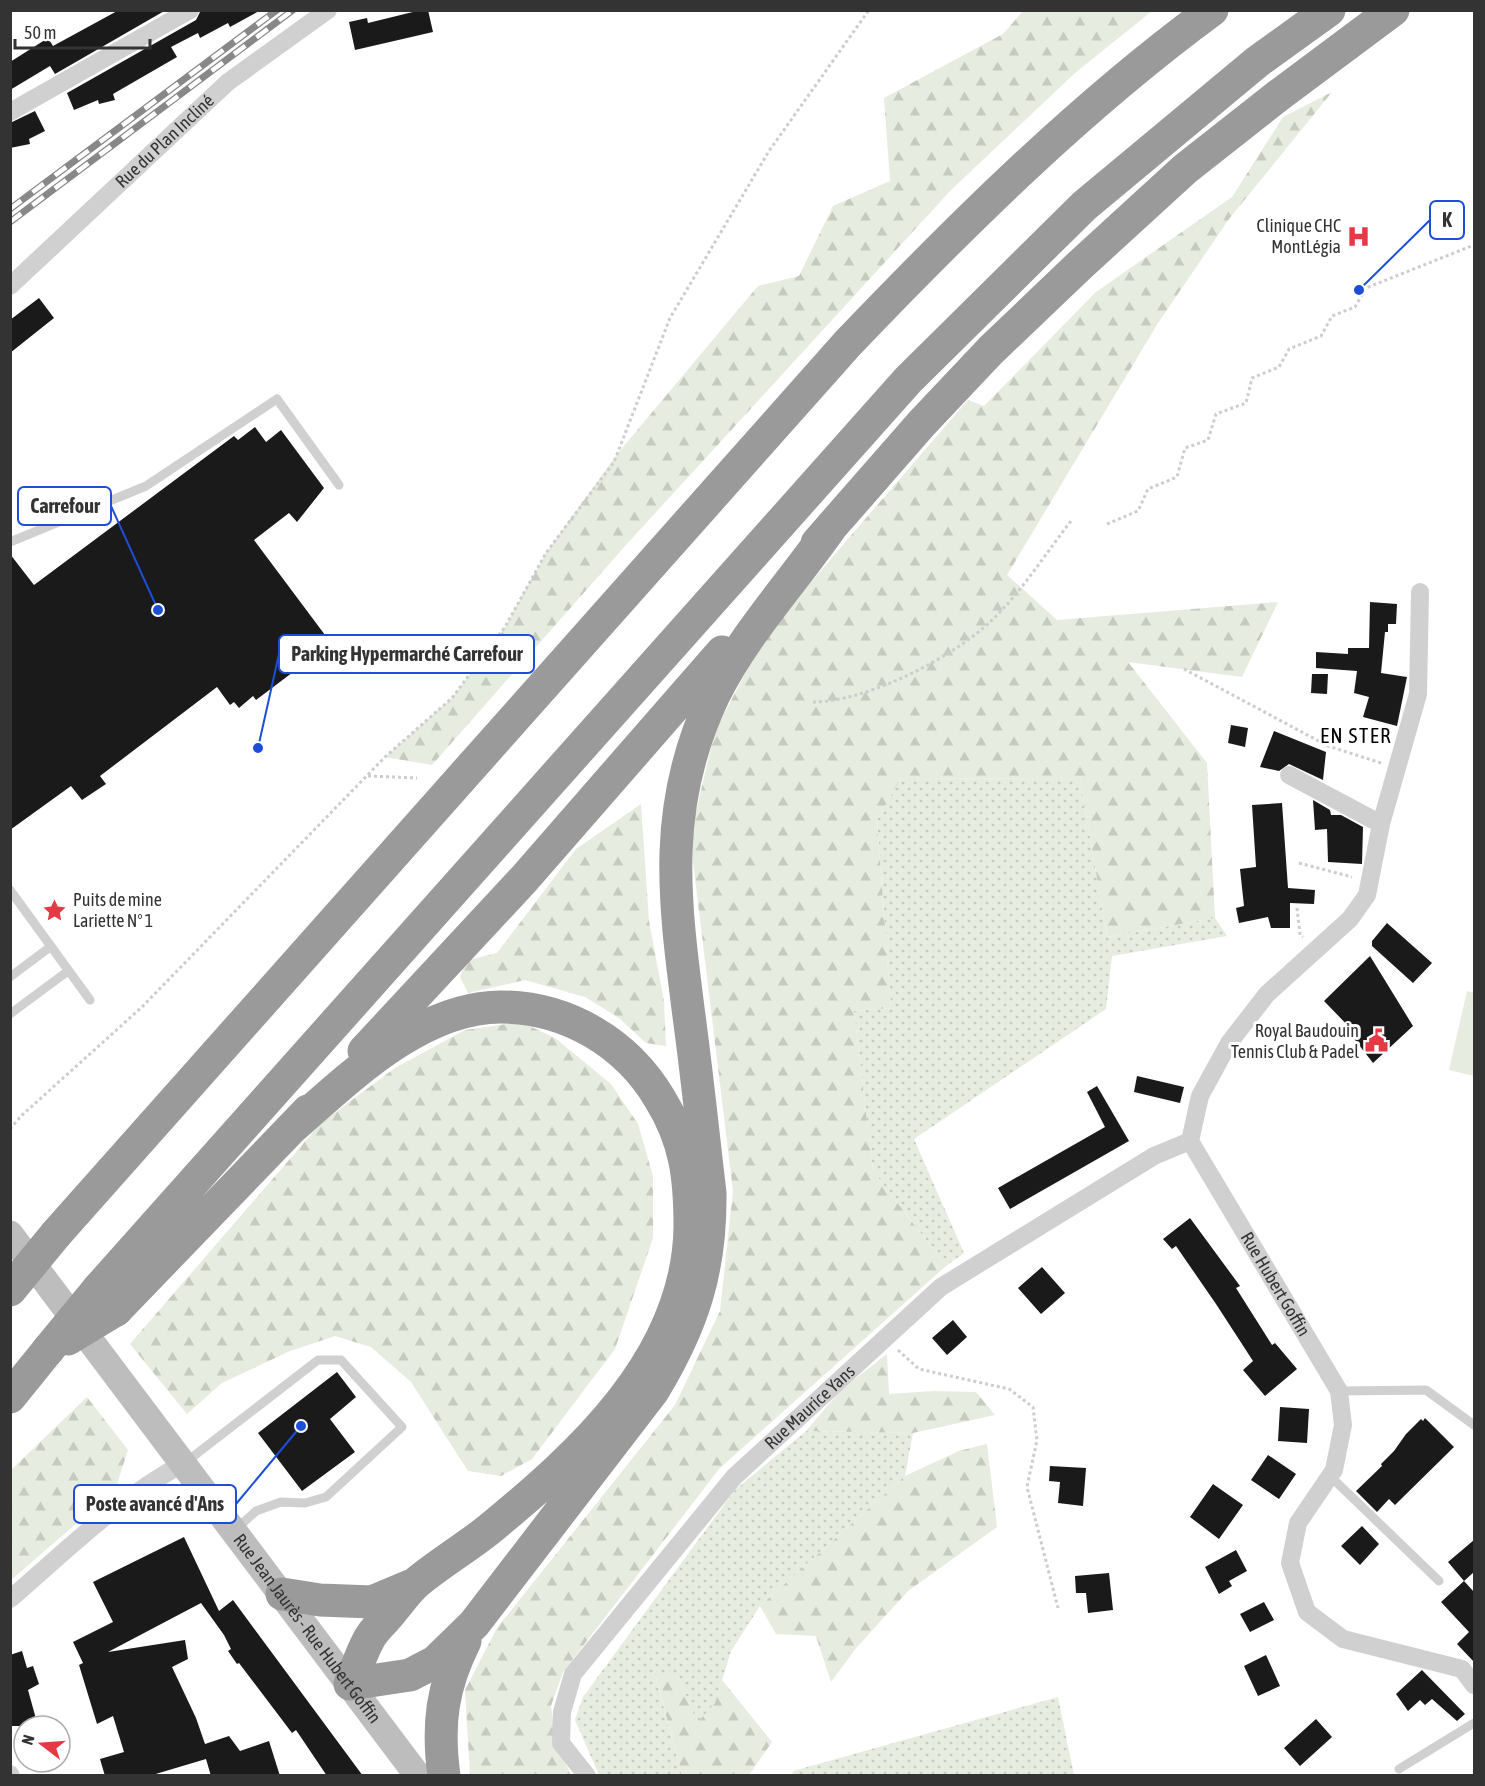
<svg xmlns="http://www.w3.org/2000/svg" width="1485" height="1786" font-family="'Asap Condensed',sans-serif">
<defs>
<pattern id="grass-dots" width="8" height="8" patternUnits="userSpaceOnUse" patternTransform="scale(1.5)"><rect width="8" height="8" fill="#e6ecdf"/><path d="M2 2h.1M6 6h.1" fill="none" stroke="#c6cbc0" stroke-width="1.8" stroke-linecap="round"/></pattern>
<pattern id="forest-firs" width="22" height="20" patternUnits="userSpaceOnUse" patternTransform="scale(1.5)"><rect width="22" height="20" fill="#e6ecdf"/><path d="M5 1l3.5 6h-7zM16 11l3.5 6h-7z" fill="#c6cbc0"/></pattern>
</defs>
<rect width="100%" height="100%" fill="#fff"/>
<path fill="url(#grass-dots)" d="M 901,778 L 1080,779 L 1107,937 L 1215,918 L 1227,936 L 1112,956 L 1106,1009 L 914,1139 L 964,1253 L 946,1266 L 873,1171 L 854,1011 L 891,1008 L 877,820 Z
M 806,1431 L 913,1433 L 905,1476 L 760,1606 L 731,1651 L 715,1703 L 697,1724 L 680,1679 L 654,1671 L 682,1775 L 599,1775 L 575,1720 L 583,1697 L 735,1490 Z
M 1058,1697 L 1074,1775 L 792,1775 L 793,1771 Z"/>
<path fill="url(#forest-firs)" d="M 1023,11 L 1152,11 L 1075,73 L 951,190 L 625,546 L 432,765 L 385,757 L 452,698 L 505,627 L 546,553 L 618,453 L 758,286 L 799,276 L 833,206 L 890,181 L 884,98 L 1003,34 Z
M 1332,92 L 1229,219 L 1158,323 L 1007,575 L 1057,620 L 1278,602 L 1242,677 L 1128,662 L 1207,763 L 1215,918 L 1107,937 L 1080,779 L 901,778 L 877,820 L 891,1008 L 854,1011 L 873,1171 L 946,1266 L 719,1469 L 563,1672 L 551,1706 L 556,1742 L 571,1775 L 470,1775 L 465,1690 L 497,1628 L 675,1405 L 720,1311 L 733,1191 L 690,837 L 715,731 L 766,634 L 968,400 L 984,406 L 1096,292 L 1232,197 L 1283,117 Z
M 641,804 L 649,921 L 664,1001 L 666,1046 L 646,1043 L 619,1018 L 585,997 L 525,980 L 468,993 L 460,977 L 465,961 L 497,953 L 576,849 Z
M 521,1022 L 555,1038 L 611,1084 L 638,1124 L 653,1176 L 653,1238 L 615,1349 L 532,1459 L 501,1476 L 468,1471 L 411,1382 L 371,1347 L 335,1336 L 290,1351 L 222,1383 L 187,1414 L 130,1344 L 321,1123 L 395,1068 L 465,1030 Z
M 887,1354 L 889,1394 L 934,1391 L 976,1392 L 995,1415 L 913,1433 L 806,1431 L 841,1390 Z
M 87,1397 L 128,1450 L 115,1490 L 11,1580 L 11,1470 Z
M 987,1444 L 997,1527 L 908,1591 L 857,1647 L 831,1682 L 816,1636 L 776,1634 L 760,1606 L 905,1476 L 959,1451 Z
M 654,1670 L 680,1679 L 697,1723 L 715,1703 L 722,1680 L 772,1742 L 749,1775 L 682,1775 Z"/>
<path fill="#e6ecdf" d="M 1467,991 L 1474,993 L 1474,1076 L 1449,1070 Z"/>
<path fill="#1a1a1a" d="M 119,10 L 166,10 L 55,74 L 50,66 L 10,90 L 10,62 L 48,38 L 53,46 Z
M 201,10 L 261,10 L 230,27 L 228,23 L 200,38 L 198,33 L 171,47 L 177,57 L 113,94 L 115,100 L 99,104 L 98,100 L 74,110 L 67,93 L 196,20 Z
M 421,10 L 428,10 L 433,32 L 355,50 L 349,22 L 367,18 L 368,23 Z
M 35,111 L 45,131 L 29,139 L 30,144 L 10,148 L 10,123 Z
M 39,298 L 54,318 L 10,353 L 10,320 Z
M 255,427 L 266,442 L 281,430 L 324,488 L 297,522 L 289,513 L 254,540 L 325,635 L 311,645 L 317,654 L 256,700 L 253,696 L 239,708 L 234,702 L 230,705 L 217,687 L 100,776 L 106,784 L 82,800 L 71,786 L 10,830 L 10,554 L 34,585 L 234,436 L 238,440 Z
M 1370,602 L 1397,604 L 1396,624 L 1388,624 L 1388,632 L 1385,632 L 1381,673 L 1407,677 L 1397,726 L 1363,717 L 1369,697 L 1354,693 L 1357,671 L 1316,668 L 1316,652 L 1348,654 L 1348,648 L 1369,648 Z
M 1312,674 L 1328,674 L 1327,694 L 1311,693 Z
M 1231,725 L 1248,728 L 1245,747 L 1228,743 Z
M 1274,731 L 1326,752 L 1323,780 L 1289,764 L 1279,771 L 1260,767 Z
M 1313,800 L 1330,810 L 1331,815 L 1341,815 L 1363,827 L 1362,864 L 1328,862 L 1327,829 L 1315,830 Z
M 1282,803 L 1288,888 L 1315,890 L 1314,904 L 1290,903 L 1290,928 L 1271,928 L 1268,917 L 1239,923 L 1236,908 L 1244,906 L 1240,869 L 1256,867 L 1252,805 Z
M 1387,923 L 1432,963 L 1413,983 L 1372,946 L 1372,941 Z
M 1370,956 L 1413,1026 L 1373,1063 L 1352,1036 L 1355,1033 L 1324,1001 Z
M 1137,1076 L 1184,1087 L 1180,1103 L 1134,1092 Z
M 1097,1086 L 1129,1141 L 1010,1209 L 998,1188 L 1105,1127 L 1087,1092 Z
M 1190,1218 L 1240,1286 L 1236,1288 L 1272,1345 L 1275,1343 L 1297,1369 L 1265,1396 L 1243,1370 L 1253,1361 L 1216,1304 L 1176,1246 L 1172,1249 L 1163,1239 Z
M 1042,1267 L 1065,1293 L 1041,1314 L 1018,1288 Z
M 953,1320 L 967,1337 L 947,1355 L 932,1338 Z
M 337,1372 L 356,1397 L 330,1419 L 355,1452 L 302,1491 L 258,1433 Z
M 1280,1407 L 1309,1409 L 1307,1443 L 1278,1441 Z
M 1425,1418 L 1454,1447 L 1395,1505 L 1389,1499 L 1377,1512 L 1356,1491 L 1382,1466 L 1381,1464 L 1394,1451 L 1406,1434 L 1421,1419 L 1423,1421 Z
M 1268,1455 L 1296,1474 L 1279,1499 L 1251,1480 Z
M 1050,1466 L 1086,1468 L 1083,1506 L 1058,1503 L 1060,1482 L 1049,1481 Z
M 1213,1484 L 1243,1505 L 1219,1539 L 1190,1517 Z
M 1362,1526 L 1379,1544 L 1360,1565 L 1341,1546 Z
M 184,1537 L 219,1611 L 233,1600 L 363,1776 L 327,1776 L 296,1730 L 292,1733 L 239,1663 L 237,1664 L 228,1651 L 231,1649 L 224,1635 L 201,1603 L 108,1652 L 185,1640 L 188,1659 L 172,1667 L 196,1718 L 205,1744 L 229,1736 L 240,1751 L 269,1741 L 280,1776 L 211,1776 L 206,1759 L 149,1776 L 105,1776 L 100,1759 L 124,1752 L 113,1716 L 97,1724 L 79,1665 L 83,1663 L 73,1642 L 113,1622 L 93,1582 Z
M 1474,1540 L 1474,1572 L 1464,1581 L 1474,1592 L 1474,1662 L 1457,1644 L 1469,1632 L 1441,1602 L 1464,1581 L 1448,1562 Z
M 1236,1550 L 1247,1571 L 1229,1581 L 1232,1586 L 1219,1594 L 1205,1567 Z
M 1109,1573 L 1113,1610 L 1088,1613 L 1086,1593 L 1076,1593 L 1075,1576 Z
M 1264,1602 L 1274,1620 L 1250,1632 L 1240,1614 Z
M 22,1651 L 27,1668 L 33,1666 L 39,1684 L 28,1690 L 38,1726 L 10,1726 L 10,1655 Z
M 1266,1655 L 1280,1686 L 1258,1696 L 1244,1666 Z
M 1422,1670 L 1465,1714 L 1457,1721 L 1432,1699 L 1425,1705 L 1420,1700 L 1408,1711 L 1396,1694 Z
M 1316,1719 L 1332,1737 L 1300,1766 L 1284,1748 Z"/>
<g fill="none" stroke-linecap="round" stroke-linejoin="round">
<path stroke="#cdcdcd" stroke-width="3" stroke-dasharray="3 3" stroke-linecap="butt" d="M 1107,524 L 1138,511 L 1148,489 L 1177,477 L 1185,448 L 1208,440 L 1216,414 L 1246,403 L 1252,378 L 1279,367 L 1289,349 L 1321,336 L 1332,316 L 1355,307 L 1366,288 L 1474,245
M 1184,669 L 1328,746 L 1381,763
M 813,702 C 866,702 952,658 990,622 C 1021,593 1045,554 1071,521
M 368,776 L 417,778
M 1299,863 L 1352,877
M 1297,908 L 1300,935 L 1303,937
M 10,1129 L 21,1116 L 142,1007 L 385,757 L 452,698 L 505,627 L 546,553 L 614,462 L 670,318 L 769,151 L 869,10
M 898,1350 L 919,1369 L 1009,1389 L 1033,1407 L 1037,1440 L 1027,1487 L 1058,1608"/>
<path stroke="#d0d0d0" stroke-width="9" d="M 10,542 L 146,486 L 277,399 L 339,485
M 10,890 L 90,1000
M 10,977 L 50,947
M 10,1014 L 68,971
M 1339,1391 L 1426,1390 L 1474,1425
M 186,1462 L 318,1360 L 341,1360 L 402,1427 L 326,1497 L 305,1503 L 281,1502 L 256,1511 L 235,1530
M 1330,1476 L 1439,1581
M 1399,1769 L 1474,1723"/>
<g stroke="#d0d0d0" stroke-width="18">
<path d="M 10,112 L 190,10"/>
<path id="s1" d="M 10,286 L 228,82 L 328,10"/>
<path id="s2" d="M 1420,592 L 1418,694 L 1381,824 L 1367,895 L 1350,919 L 1267,994 L 1229,1043 L 1200,1096 L 1190,1141 L 1339,1391 L 1343,1425 L 1334,1470 L 1298,1523 L 1290,1563 L 1307,1612 L 1343,1639 L 1462,1669 L 1474,1685"/>
<path d="M 1289,775 L 1381,824"/>
<path d="M 10,1599 C 66,1551 119,1498 184,1463"/>
<path d="M 10,1774 L 11,1776"/>
<path id="s3" d="M 587,1776 L 561,1743 L 562,1712 L 573,1674 L 734,1477 L 941,1287 L 1154,1156 L 1190,1141"/>
</g>
<path stroke="#bdbdbd" stroke-width="27" id="s4" d="M 10,1234 L 418,1776"/>
<path stroke="#9a9a9a" stroke-width="33" d="M 817,543 L 922,423 L 991,350 L 1079,266 L 1185,169 L 1279,95 L 1393,10
M 364,1051 L 524,879 L 722,652
M 294,1126 C 350,1077 421,1007 501,1007 C 567,1007 627,1043 660,1099 C 686,1141 690,1178 690,1227 C 688,1358 581,1454 487,1531 C 464,1549 439,1564 416,1583 C 405,1593 396,1607 386,1618 C 380,1625 372,1632 368,1641 C 361,1654 356,1670 350,1684 L 410,1675 L 435,1662 L 474,1624 L 653,1391 C 693,1325 711,1270 710,1193 C 703,1134 697,1075 689,1016 C 674,899 661,806 714,695 C 744,634 792,583 831,527
M 56,1234 L 848,343 C 961,225 1080,107 1212,10
M 99,1288 L 908,380 L 1084,206 L 1257,62 L 1329,10
M 116,1310 L 308,1111
M 10,1397 L 48,1350
M 282,1594 L 320,1600 L 372,1602 L 410,1586
M 444,1776 C 437,1724 442,1687 465,1641"/>
<defs>
<path id="rail" d="M 10,209 L 277,10
M 10,222 L 293,10"/>
</defs>
<use href="#rail" stroke="#888" stroke-width="7"/>
<use href="#rail" stroke="#fff" stroke-width="4.5" stroke-dasharray="14" stroke-linecap="butt"/>
<path stroke="#9a9a9a" stroke-width="33" d="M 10,1290 L 56,1234
M 68,1339 L 116,1310
M 48,1350 L 99,1288"/>
</g>
<defs>
<symbol id="hospital-bare" viewBox="-9 -9 18 18"><path d="M-5-5h3v3.5h4V-5h3V5h-3V1.5h-4V5h-3Z" fill="#e63946" stroke="#fff" stroke-width="2.5" paint-order="stroke"/></symbol>
<symbol id="sight-bare" viewBox="-9 -9 18 18"><path d="M0-6L1.8-2.2L6-1.7L2.9 1.2L3.7 5.4L0 3.3L-3.7 5.4L-2.9 1.2L-6-1.7L-1.8-2.2Z" fill="#e63946" stroke="#fff" stroke-width="2.5" paint-order="stroke"/></symbol>
<symbol id="civic-bare" viewBox="-9 -9 18 18"><path d="M-.6-6.5H3V-4.5H.6V-3L4-1V1h2V6H-6V1h2V-1L-.6-3ZM-1.2 2.5V6h2.4V2.5Z" fill="#e63946" stroke="#fff" stroke-width="2.5" paint-order="stroke"/></symbol>
</defs>
<g fill-rule="evenodd">
<use href="#hospital-bare" x="1342" y="220" width="33" height="33"/>
<use href="#sight-bare" x="38" y="894" width="33" height="33"/>
<use href="#civic-bare" x="1360" y="1024" width="33" height="33"/>
</g>
<g text-anchor="middle" stroke-width="6" stroke-linejoin="round" paint-order="stroke">
<g font-size="18" fill="#333" stroke="#fff">
<text dy="6" stroke="none"><textPath href="#s1" startOffset="212">Rue du Plan Incliné</textPath></text>
<text dy="6" stroke="none"><textPath href="#s2" startOffset="786">Rue Hubert Goffin</textPath></text>
<text dy="6" stroke="none"><textPath href="#s3" startOffset="470">Rue Maurice Yans</textPath></text>
<text dy="6" stroke="none"><textPath href="#s4" startOffset="494">Rue Jean Jaurès - Rue Hubert Goffin</textPath></text>
</g>
<g font-size="18" fill="#333" stroke="#fff" text-anchor="end">
<text x="1341" y="232">Clinique CHC<tspan x="1341" dy="21">MontLégia</tspan></text>
<text x="73" y="906" text-anchor="start">Puits de mine<tspan x="73" dy="21">Lariette N° 1</tspan></text>
<text x="1359" y="1037">Royal Baudouin<tspan x="1359" dy="21">Tennis Club &amp; Padel</tspan></text>
</g>
<g font-size="21" letter-spacing="1.5" fill="#000" stroke="#fff">
<text x="1356" y="743">EN STER</text>
</g>
</g>
<path fill="none" stroke="#1d4ed8" stroke-width="2" d="M1359 290L1430 220M158 610L111 506M258 748L279 654M301 1426L236 1504"/>
<g fill="#1d4ed8" stroke="#fff" stroke-width="2">
<circle cx="1359" cy="290" r="6"/>
<circle cx="158" cy="610" r="6"/>
<circle cx="258" cy="748" r="6"/>
<circle cx="301" cy="1426" r="6"/>
</g>
<g fill="#fff" stroke="#1d4ed8" stroke-width="2">
<rect x="1430" y="201" width="34" height="38" rx="6"/>
<rect x="18" y="487" width="93" height="38" rx="6"/>
<rect x="279" y="635" width="255" height="38" rx="6"/>
<rect x="74" y="1485" width="162" height="38" rx="6"/>
</g>
<g font-size="20" text-anchor="middle" font-weight="bold" fill="#333">
<text x="1447" y="227">K</text>
<text x="65" y="513">Carrefour</text>
<text x="407" y="661">Parking Hypermarché Carrefour</text>
<text x="155" y="1511">Poste avancé d'Ans</text>
</g>
<rect width="1485" height="1786" fill="none" stroke="#333333" stroke-width="24"/>
<g transform="translate(42 1744) rotate(287)"><circle r="28" fill="#ffffff" stroke="#adadad" stroke-width="1.5"/>
<path d="M0-4.5L10 22L0 15L-10 22Z" fill="#e63946"/>
<text y="-9" font-size="16" font-weight="bold" text-anchor="middle" fill="#333333">N</text>
</g>
<path d="M15 39v9h135v-9" fill="none" stroke="#333333" stroke-width="3"/>
<text x="24" y="39" font-size="18" fill="#333333" stroke="#ffffff" stroke-width="4.5" paint-order="stroke">50 m</text>
</svg>
